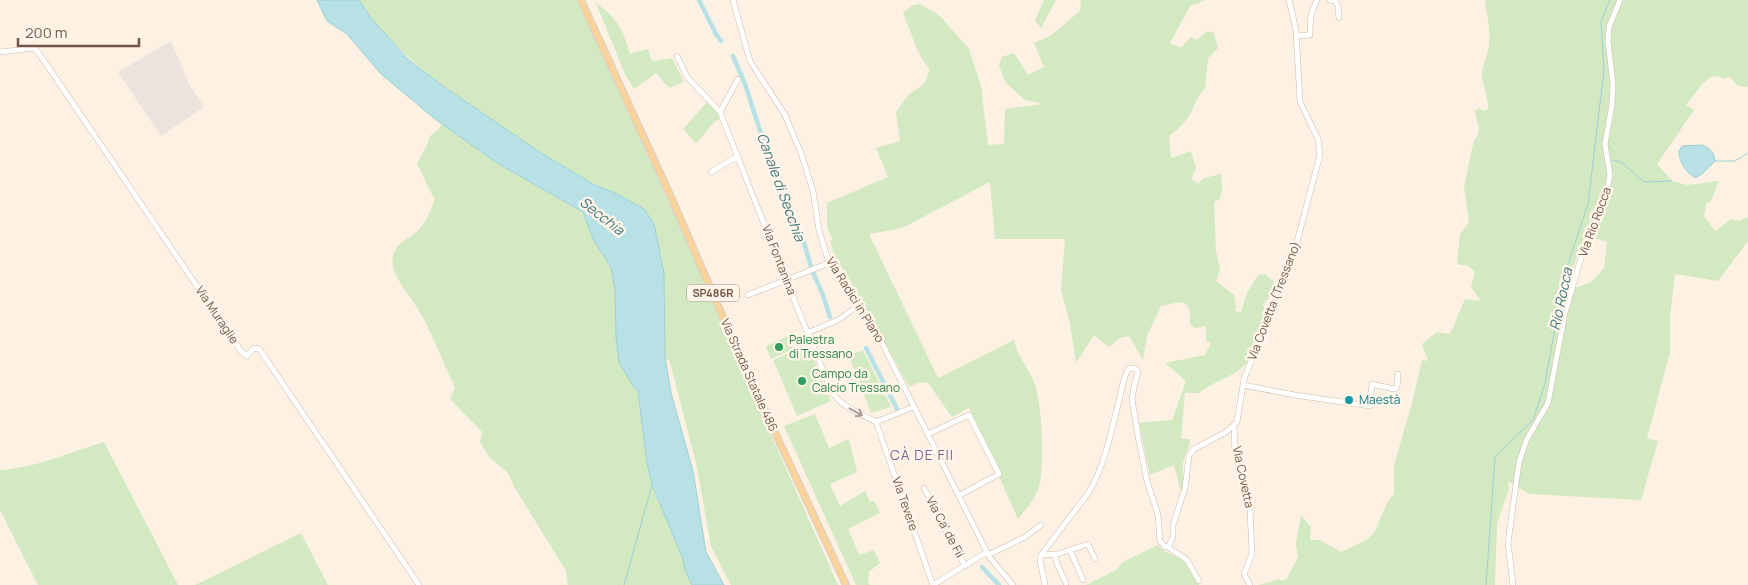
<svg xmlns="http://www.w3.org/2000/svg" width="1748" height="585" font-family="Manrope,sans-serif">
<rect width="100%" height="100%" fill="#fcf1e3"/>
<path fill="#ebe3dd" d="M 171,41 L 189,84 L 204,107 L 161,136 L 118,72 Z"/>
<path fill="#d3e9c1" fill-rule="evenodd" d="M 359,0 L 577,0 L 701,273 L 742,370 L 838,585 L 731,585 L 711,546 L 696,463 L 670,362 L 665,357 L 663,319 L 665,298 L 615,193 C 574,176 537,150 500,125 C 447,89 395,55 359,0 Z
M 1044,0 L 1056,0 L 1041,28 L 1035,20 Z
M 1081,0 L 1205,0 L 1190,6 L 1170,43 L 1181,48 L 1191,37 L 1197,40 L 1207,31 L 1214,33 L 1218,48 L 1208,58 L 1205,88 C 1197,96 1195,106 1189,116 C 1184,124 1177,130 1169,136 L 1171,158 L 1191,151 L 1196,168 L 1191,179 L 1198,184 L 1204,178 L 1221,174 L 1222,190 L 1220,199 L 1214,202 L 1216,251 L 1220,270 L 1216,281 L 1234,295 L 1236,306 L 1235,311 L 1241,312 L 1247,293 L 1258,275 L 1265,274 L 1274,282 L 1272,293 L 1263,305 L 1268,314 C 1263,325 1253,357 1246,364 C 1232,378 1213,381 1199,393 L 1185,393 L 1181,439 L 1190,439 C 1190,448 1185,454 1183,463 C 1182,474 1185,484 1181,493 L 1174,465 L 1150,475 L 1139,423 L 1172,420 L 1186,381 L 1165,363 L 1205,355 L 1211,343 L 1206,341 L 1206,326 L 1195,328 L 1190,324 C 1191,297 1183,301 1161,306 L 1147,336 L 1143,360 L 1129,336 L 1120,338 L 1109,347 L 1094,335 L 1076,363 L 1070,324 L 1061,290 L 1065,239 L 995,239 L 990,182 L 902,228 L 869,234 L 938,378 L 1014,340 C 1017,356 1028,367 1034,382 C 1042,403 1045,465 1039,486 C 1036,498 1026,509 1018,519 L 969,408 L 952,417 L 928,383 L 920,382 L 909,387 L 856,290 L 834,255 L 830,241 L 833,240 L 827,228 L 827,203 L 888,177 L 876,148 L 900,141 L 896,112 L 908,95 L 924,84 L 930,70 L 919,54 L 903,13 L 913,5 L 920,4 L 940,16 L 969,49 L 981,86 L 988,145 L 1004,144 L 1005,109 L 1044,104 L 1025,100 L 1005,82 L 999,65 L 1002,57 L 1014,53 L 1028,75 L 1044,67 L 1034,43 L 1050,36 L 1080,11 Z
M 1485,0 L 1748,0 L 1748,87 L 1738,86 L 1729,76 L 1725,79 L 1721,77 L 1712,76 L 1703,83 L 1686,105 L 1694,110 L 1657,164 L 1672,181 L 1687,185 L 1719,181 L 1711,201 L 1706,204 L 1704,216 L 1715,231 L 1731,219 L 1740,221 L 1748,217 L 1748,241 L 1718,281 L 1675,274 L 1670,315 L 1670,352 L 1647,438 L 1658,441 L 1641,500 L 1529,494 L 1508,481 L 1509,489 L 1497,523 L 1495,585 L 1259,585 L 1276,580 L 1286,580 L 1298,557 L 1296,544 L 1301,515 L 1311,527 L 1310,540 L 1320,540 L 1341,552 L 1366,540 L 1374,533 L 1388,501 L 1394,494 L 1394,465 L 1412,403 L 1422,360 L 1428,361 L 1422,344 L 1437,332 L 1450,334 L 1465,299 L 1481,301 L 1471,287 L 1475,272 L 1468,266 L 1457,264 L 1460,235 L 1469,222 L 1464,187 L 1474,140 C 1484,131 1475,121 1475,110 L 1479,108 L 1484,111 L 1488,109 C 1489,97 1482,86 1482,74 C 1482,66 1486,59 1488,51 C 1492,35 1487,16 1485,0 ZM 1585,235 L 1607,242 L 1604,268 L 1590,283 L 1577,287 L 1567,284 Z
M 596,3 C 618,19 623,29 630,54 L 648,49 L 652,61 L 672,58 L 684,82 L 669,88 L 656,73 L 634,89 L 625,74 Z
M 707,102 L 718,113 L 719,119 C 709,125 705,135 696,143 L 683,129 Z
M 444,121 L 475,141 L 477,149 L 497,163 L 583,212 L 594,241 L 611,267 L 615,289 L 616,338 L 633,386 L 638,391 L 647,463 L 653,489 L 670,528 L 683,554 L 695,585 L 568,585 L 566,571 L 515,488 L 508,473 L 490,458 L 480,442 L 482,432 L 450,399 L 455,387 C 443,363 434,337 421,314 C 413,300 398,283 393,268 C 392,262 392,258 394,253 C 398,243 405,240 413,235 C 425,225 430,213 435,199 C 427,188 424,175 417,164 L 427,145 L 430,136 L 438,130 Z
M 788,336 L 793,349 L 771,359 L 766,346 Z
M 808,345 L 831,401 L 797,416 L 773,360 Z
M 863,350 L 891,407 L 871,413 L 849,356 Z
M 815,414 L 829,448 L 849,439 L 857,472 L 830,484 L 840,506 L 865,491 L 870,502 L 874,500 L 880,513 L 848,529 L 859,555 L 874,550 L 880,563 L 869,572 L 868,582 L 870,585 L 856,585 L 784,426 Z
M 104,442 L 178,585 L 38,585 L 0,510 L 0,470 C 35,468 71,452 104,442 Z
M 301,533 L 328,585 L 195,585 Z
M 1158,545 L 1161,549 L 1184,561 L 1199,585 L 1086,585 L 1116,570 L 1123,562 Z"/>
<path fill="#b7e1e5" stroke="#9ed0d7" d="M 317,0 L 359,0 L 371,18 L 408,59 L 443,86 L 541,153 L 595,185 L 615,193 L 644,209 L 654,224 L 664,274 L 665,357 L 671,393 L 693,471 L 706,552 L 724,585 L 692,585 L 685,570 L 683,559 L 652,485 L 647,463 L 638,391 L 633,386 L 619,362 L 616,338 L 615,289 L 611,267 L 594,241 L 583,212 L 497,163 L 435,119 L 381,74 L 347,34 L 327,21 Z
M 1702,145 C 1710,148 1714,152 1715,161 L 1703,173 L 1696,178 C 1686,173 1679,162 1679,151 L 1682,146 Z"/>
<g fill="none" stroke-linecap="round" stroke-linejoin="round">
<path stroke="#9ed0d7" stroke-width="1" d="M 1612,160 L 1621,162 L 1644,182 L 1672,181
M 1715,161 L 1735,161 L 1748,153
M 624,585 L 652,485
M 1486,585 L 1495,457 L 1533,420 L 1545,383 L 1565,274 L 1588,204 L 1604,70 L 1601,21 L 1610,0"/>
<path stroke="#b7e1e5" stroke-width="4.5" d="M 699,0 L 716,34 L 721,41
M 733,56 L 745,84 L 764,143 L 785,191 L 804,243 L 812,270 L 823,295 L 830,317
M 866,348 L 898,411
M 982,567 L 999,585"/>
<defs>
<path id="minor" d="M 733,0 L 750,61 L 785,115 L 801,153 L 813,191 L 819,230 L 829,263 L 878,335 L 990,558 L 1013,585
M 1330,0 L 1335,1 L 1338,6 L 1339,18
M 1296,36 L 1310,35 C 1310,21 1310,12 1317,0
M 0,52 L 34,48 L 38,52 L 241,351 L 247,356 L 254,348 L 259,349 L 262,353 L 419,585
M 677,56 L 687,77 L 720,112 L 786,280 L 831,390 C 841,407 859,413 876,422
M 720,112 L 738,79
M 711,172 L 738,156
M 748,295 L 829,263
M 807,333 L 838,320 L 858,306
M 1243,385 L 1295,395 L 1370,406 L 1372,384 L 1394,389 L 1397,387 L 1398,374
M 876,422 L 933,585 L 987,552
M 876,422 L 913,407
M 1234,426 L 1235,452 L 1250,509 L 1252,554 L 1244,574 L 1250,585
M 928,434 L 969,415 L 999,474 L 960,495
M 924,488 L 965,566
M 1168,547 L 1187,560 L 1199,581
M 1070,550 L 1083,580
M 988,555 L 1025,537 L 1041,525
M 1041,555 L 1058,554 L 1088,544 L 1095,559
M 1055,555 L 1057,564 L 1066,583
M 1045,585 L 1040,560 L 1041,555 L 1089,492 C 1105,464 1111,432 1119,401 C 1122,390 1123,376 1129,368 L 1136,369 L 1138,372 L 1134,387 L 1132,399 L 1138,436 L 1147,481 L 1158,515 L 1160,541 L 1165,547 L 1168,547 L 1173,537 L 1173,525 L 1185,488 L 1189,456 L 1194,449 L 1226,432 L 1237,422 L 1244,379 L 1293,257 L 1320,155 L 1318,139 L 1300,102 L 1296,30 L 1289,0
M 1513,585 L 1508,543 L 1519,462 L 1527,439 L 1548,403 L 1565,313 L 1581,258 L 1607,190 L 1610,175 L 1605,144 L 1612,105 L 1613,84 L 1608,41 L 1609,27 L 1620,0"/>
<path id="major" d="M 581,0 L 671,197 L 746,370 L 846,585"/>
</defs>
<use href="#minor" stroke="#cfbaac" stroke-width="6"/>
<use href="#major" stroke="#d8d0cc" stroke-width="8"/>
<use href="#minor" stroke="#fff" stroke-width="5"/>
<use href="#major" stroke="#fad39b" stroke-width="6"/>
</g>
<defs><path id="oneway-shaft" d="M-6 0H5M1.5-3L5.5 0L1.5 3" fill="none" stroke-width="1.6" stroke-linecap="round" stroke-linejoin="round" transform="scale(1.25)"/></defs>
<use stroke="#ab9a92" href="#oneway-shaft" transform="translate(856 412) rotate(29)"/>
<g fill="#2e9e5b" stroke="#fff5e9" stroke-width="2">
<circle cx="779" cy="347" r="5"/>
<circle cx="802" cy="381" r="5"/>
</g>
<circle fill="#0f9aa8" stroke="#fff5e9" stroke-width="2" cx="1349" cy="400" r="5"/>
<g text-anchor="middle" stroke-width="5" stroke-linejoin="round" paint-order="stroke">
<rect fill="#fff5e9" stroke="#9d8679" stroke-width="1" x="687" y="284.5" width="52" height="17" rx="4"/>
<g font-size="11" font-weight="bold" fill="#735649">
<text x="713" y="297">SP486R</text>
</g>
<g font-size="12" fill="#735649" stroke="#fff5e9">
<text transform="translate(1595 222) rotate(-70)" y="4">Via Rio Rocca</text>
<text transform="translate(779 260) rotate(69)" y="4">Via Fontanina</text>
<text transform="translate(855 300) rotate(58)" y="4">Via Radici in Piano</text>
<text transform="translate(1274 301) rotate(-69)" y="4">Via Covetta (Tressano)</text>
<text transform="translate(217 315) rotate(56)" y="4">Via Muraglie</text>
<text transform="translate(749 375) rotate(66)" y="4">Via Strada Statale 486</text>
<text transform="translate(1243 477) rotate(78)" y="4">Via Covetta</text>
<text transform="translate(905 504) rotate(71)" y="4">Via Tevere</text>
<text transform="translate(945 527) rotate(62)" y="4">Via Ca' de Fii</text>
</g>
<g font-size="12" fill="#27864d" stroke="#fff5e9" text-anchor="start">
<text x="789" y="344">Palestra<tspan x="789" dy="14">di Tressano</tspan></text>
<text x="812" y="378">Campo da<tspan x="812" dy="14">Calcio Tressano</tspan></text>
</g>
<g font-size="12" fill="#0d838f" stroke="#fff5e9" text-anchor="start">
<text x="1359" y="404">Maestà</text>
</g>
<g font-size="14" font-style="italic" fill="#407880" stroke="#fff5e9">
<text transform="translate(781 187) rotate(70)" y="5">Canale di Secchia</text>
<text transform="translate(602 216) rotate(38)" y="5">Secchia</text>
<text transform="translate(1561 299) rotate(-78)" y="5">Rio Rocca</text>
</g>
<g font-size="14" letter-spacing="1" fill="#846497" stroke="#fff5e9">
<text x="922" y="460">CÀ DE FII</text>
</g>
</g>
<path d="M18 38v8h121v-8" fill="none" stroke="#735649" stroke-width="2.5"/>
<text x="25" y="38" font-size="15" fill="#735649" stroke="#fff5e9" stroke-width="4" paint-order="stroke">200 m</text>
</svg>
